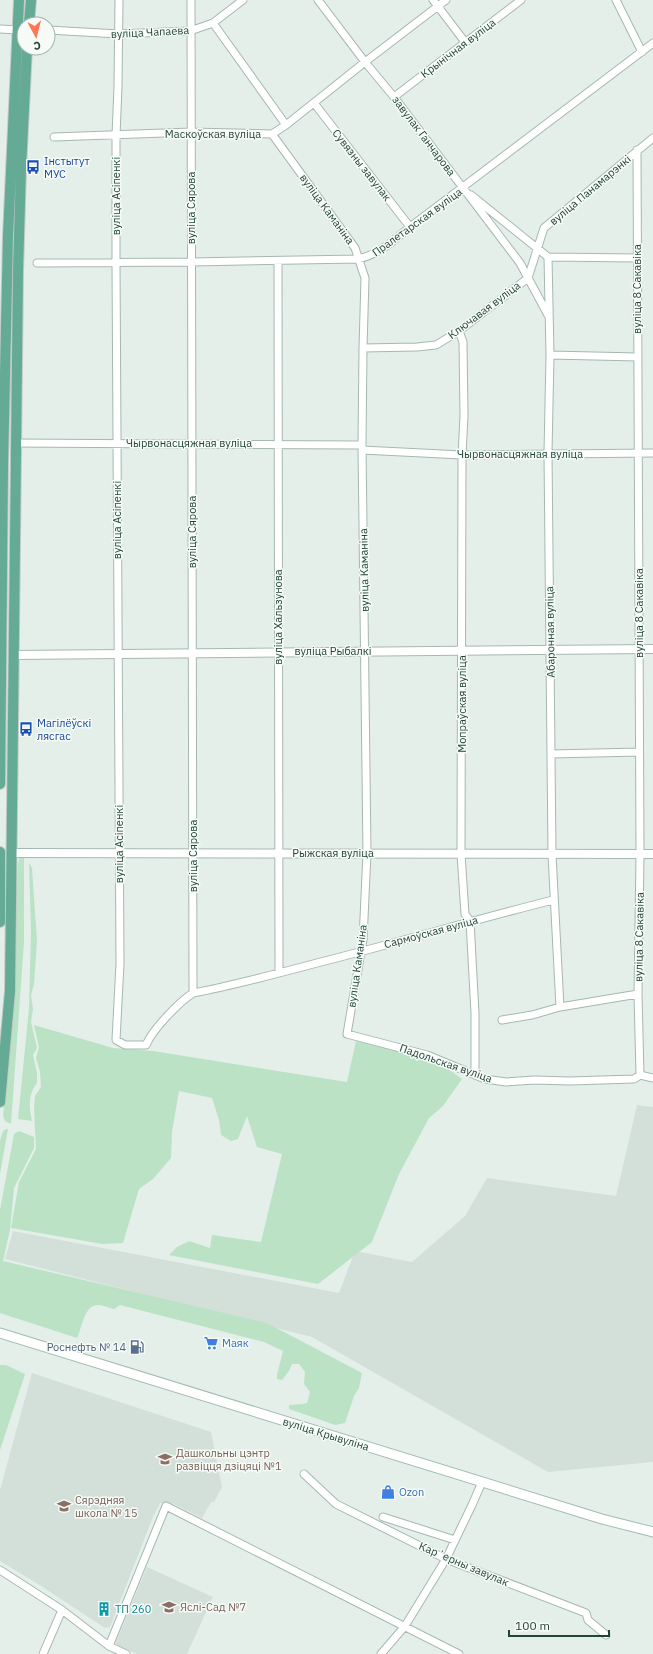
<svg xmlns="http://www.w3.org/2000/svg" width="653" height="1654" font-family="'IBM Plex Sans',sans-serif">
<rect width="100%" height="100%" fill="#e4efea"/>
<path fill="#d2e0d9" d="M 637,1105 L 653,1107 L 653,1462 L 548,1472 L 312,1337 L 5,1259 L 13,1231 L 339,1293 L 355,1251 L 412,1262 L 465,1216 L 487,1178 L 616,1196 Z
M 32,1373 L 211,1432 L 222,1487 L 214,1502 L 211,1502 L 202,1518 L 174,1504 L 160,1503 L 153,1517 L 110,1627 L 105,1628 L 38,1584 L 0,1561 L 0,1490 Z
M 147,1567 L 213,1597 L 187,1654 L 137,1654 L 116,1645 L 116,1642 Z"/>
<path fill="#bbe2c4" d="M 24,855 L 24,942 L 11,1124 L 5,1121 L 3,1116 L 12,1026 L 18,864 L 20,856 Z
M 29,863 L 32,868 L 37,941 L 34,984 L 31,995 L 33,1009 L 31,1022 L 37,1048 L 33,1055 L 37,1073 L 37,1083 C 28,1094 29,1108 32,1121 L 18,1119 L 29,1008 L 31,933 Z
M 34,1025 L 113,1048 L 153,1051 L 347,1082 L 356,1041 L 420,1053 L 447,1068 L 462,1079 L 443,1106 L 429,1118 L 399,1174 L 372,1242 L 318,1284 L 169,1255 L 177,1247 L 189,1241 L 210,1248 L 212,1235 L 261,1242 L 282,1154 L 257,1147 L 247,1116 L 238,1139 L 231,1141 L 221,1135 L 219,1120 L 212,1098 L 179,1091 L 172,1132 L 171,1158 L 153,1179 L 139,1189 L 123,1243 L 102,1244 L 11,1228 L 19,1182 L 36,1149 L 34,1109 L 35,1096 L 41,1087 L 40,1072 L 36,1058 L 39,1047 Z
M 6,1129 L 8,1129 L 0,1174 L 0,1141 L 3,1131 Z
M 19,1131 L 34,1137 L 34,1148 L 14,1188 L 10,1230 L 3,1261 L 267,1323 L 362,1373 L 359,1388 L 354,1396 L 345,1423 L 335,1425 L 289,1409 L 289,1405 L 303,1404 L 307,1403 L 310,1392 L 304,1384 L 305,1372 L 299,1364 L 292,1364 L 289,1371 L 282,1380 L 277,1379 L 277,1375 L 283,1351 L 264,1342 L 120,1305 L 114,1309 C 109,1308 103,1305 98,1305 C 84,1305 82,1328 77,1338 L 0,1313 L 0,1210 L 14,1134 Z
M 0,1365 L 6,1365 L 25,1374 L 0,1450 Z"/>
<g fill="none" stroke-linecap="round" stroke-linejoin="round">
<defs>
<path id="minor" d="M 119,0 L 118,86 L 116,136 L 116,263 L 120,964 L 116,1040 L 125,1045 L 146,1045 C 153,1029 178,1003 193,993 L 191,0
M 318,0 L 365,62 L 394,97 L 520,263 L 548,315
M 433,0 L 465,42
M 616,0 L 642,52
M 213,23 L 286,125
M 0,29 L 18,30
M 48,30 L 119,34 L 190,31 L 213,23 L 243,0
M 394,97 L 521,0
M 314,103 L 410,227
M 272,134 L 355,248 L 365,278 L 363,348 L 362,445 L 367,853 L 363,940 L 347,1034 L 427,1055 L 485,1079 L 506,1082 L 535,1080 L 570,1081 L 634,1079 L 640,1075
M 54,137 L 191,132 L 272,134 L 286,125 L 365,62 L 446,0
M 637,150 L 640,854 L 638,994 L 640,1075
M 471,195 L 548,257 L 637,258
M 548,257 L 550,355 L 548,453 L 552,855 L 560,1007
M 278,261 L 279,973
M 37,263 L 191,262 L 358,259 C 380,254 393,241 410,227 L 653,43
M 459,331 L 463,342 L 464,416 L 462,455 L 461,854 L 465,914 L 470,921 L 475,1013 L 475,1075
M 363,348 L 417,347 L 436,345 L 459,331 L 528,278 L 544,228 L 653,138
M 550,355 L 638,357
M 15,443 L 362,445
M 362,450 L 462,455 L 653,453
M 551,754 L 639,752
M 193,993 C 235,985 276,974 317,963 C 396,943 474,920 553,900
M 502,1020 L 532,1015 L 560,1007 L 638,994
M 640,1075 L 653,1078
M 304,1474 L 336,1504 L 446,1559 L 586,1613 L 588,1620 L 606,1635
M 383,1517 L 455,1540
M 0,1570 L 62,1610 L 109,1646 L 126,1654
M 109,1646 L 166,1506 L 459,1654
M 43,1654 L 62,1610
M 381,1654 L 405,1626 L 446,1559 L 472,1505 L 482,1482"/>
<path id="tertiary" d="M 13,655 L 653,649
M 13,853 L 653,854"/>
<path id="secondary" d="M 0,1333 L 602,1519 L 653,1532"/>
<path id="primary" d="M 29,24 L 31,0
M 0,784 L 3,466 L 8,236 L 19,0
M 0,852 L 0,922
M 0,1102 L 10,991 L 18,272 L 21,168 L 27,48"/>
</defs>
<use href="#minor" stroke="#a6b8b1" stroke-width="9"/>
<use href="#tertiary" stroke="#a6b8b1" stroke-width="10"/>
<use href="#secondary" stroke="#a1bcb2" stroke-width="11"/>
<use href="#primary" stroke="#c1cbc8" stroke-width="12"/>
<use href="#minor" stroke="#fff" stroke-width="7"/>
<use href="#tertiary" stroke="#fff" stroke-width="8"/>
<use href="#secondary" stroke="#fff" stroke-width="9"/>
<use href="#primary" stroke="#64aa95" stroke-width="10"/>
</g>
<defs>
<symbol id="bus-bare" viewBox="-9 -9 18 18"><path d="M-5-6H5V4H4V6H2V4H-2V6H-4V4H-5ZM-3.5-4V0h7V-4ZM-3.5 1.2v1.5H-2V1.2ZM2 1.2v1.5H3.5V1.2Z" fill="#1a4fb4" stroke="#f6fbf8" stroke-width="2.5" paint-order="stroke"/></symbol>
<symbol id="supermarket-bare" viewBox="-9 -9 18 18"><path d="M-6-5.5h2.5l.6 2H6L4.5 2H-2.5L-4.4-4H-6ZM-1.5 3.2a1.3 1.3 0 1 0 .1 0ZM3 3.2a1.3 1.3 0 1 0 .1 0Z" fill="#3f7fe0" stroke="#f6fbf8" stroke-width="2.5" paint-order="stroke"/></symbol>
<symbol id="fuel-bare" viewBox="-9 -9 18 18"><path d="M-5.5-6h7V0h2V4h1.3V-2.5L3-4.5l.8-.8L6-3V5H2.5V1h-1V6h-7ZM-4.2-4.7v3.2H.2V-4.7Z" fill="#5c6f8a" stroke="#f6fbf8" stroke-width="2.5" paint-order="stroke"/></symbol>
<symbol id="school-bare" viewBox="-9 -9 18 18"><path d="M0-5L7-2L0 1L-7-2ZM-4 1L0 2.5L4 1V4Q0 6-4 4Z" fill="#8d6e63" stroke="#f6fbf8" stroke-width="2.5" paint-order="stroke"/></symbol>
<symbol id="shop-bare" viewBox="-9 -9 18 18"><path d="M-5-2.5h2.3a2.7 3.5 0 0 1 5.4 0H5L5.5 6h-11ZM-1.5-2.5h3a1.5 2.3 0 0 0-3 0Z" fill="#3f7fe0" stroke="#f6fbf8" stroke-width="2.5" paint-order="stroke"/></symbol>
<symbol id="building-bare" viewBox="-9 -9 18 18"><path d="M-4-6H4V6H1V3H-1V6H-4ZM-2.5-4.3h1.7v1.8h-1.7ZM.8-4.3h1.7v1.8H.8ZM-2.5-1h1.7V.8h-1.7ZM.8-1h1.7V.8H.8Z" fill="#0f9aa8" stroke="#f6fbf8" stroke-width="2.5" paint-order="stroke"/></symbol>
</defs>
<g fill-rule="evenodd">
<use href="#bus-bare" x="23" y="157" width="20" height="20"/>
<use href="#bus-bare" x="16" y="719" width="20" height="20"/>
<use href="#supermarket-bare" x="201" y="1333" width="20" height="20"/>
<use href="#fuel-bare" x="127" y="1337" width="20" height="20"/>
<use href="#school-bare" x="155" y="1449" width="20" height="20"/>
<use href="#shop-bare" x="378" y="1482" width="20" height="20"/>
<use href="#school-bare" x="54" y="1496" width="20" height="20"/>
<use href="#school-bare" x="159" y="1597" width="20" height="20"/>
<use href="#building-bare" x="94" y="1599" width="20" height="20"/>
</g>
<g text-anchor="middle" stroke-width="3" stroke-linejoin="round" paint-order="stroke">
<g font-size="11" fill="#214439" stroke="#f6fbf8">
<text transform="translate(150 32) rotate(-3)" y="4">вуліца Чапаева</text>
<text transform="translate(458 48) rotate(-37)" y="4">Крынічная вуліца</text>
<text x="213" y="138">Маскоўская вуліца</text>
<text transform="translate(424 136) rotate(53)" y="4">завулак Ганчарова</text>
<text transform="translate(362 165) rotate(52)" y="4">Сувязны завулак</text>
<text transform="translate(590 190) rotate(-40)" y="4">вуліца Панамарэнкі</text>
<text transform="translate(116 196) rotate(-90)" y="4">вуліца Асіпенкі</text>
<text transform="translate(191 208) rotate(-90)" y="4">вуліца Сярова</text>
<text transform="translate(327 209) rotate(54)" y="4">вуліца Каманіна</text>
<text transform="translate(417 222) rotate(-36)" y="4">Пралетарская вуліца</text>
<text transform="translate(637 289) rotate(-90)" y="4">вуліца 8 Сакавіка</text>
<text transform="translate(484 310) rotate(-37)" y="4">Ключавая вуліца</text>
<text x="189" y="447">Чырвонасцяжная вуліца</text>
<text x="520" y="458">Чырвонасцяжная вуліца</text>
<text transform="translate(117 520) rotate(-90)" y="4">вуліца Асіпенкі</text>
<text transform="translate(192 532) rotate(-90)" y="4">вуліца Сярова</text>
<text transform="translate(364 570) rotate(-91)" y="4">вуліца Каманіна</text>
<text transform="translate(639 613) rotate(-90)" y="4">вуліца 8 Сакавіка</text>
<text transform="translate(278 617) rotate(-90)" y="4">вуліца Хальзунова</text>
<text transform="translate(550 632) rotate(-91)" y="4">Абаронная вуліца</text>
<text x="333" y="655">вуліца Рыбалкі</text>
<text transform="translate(462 704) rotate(-90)" y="4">Мопраўская вуліца</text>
<text transform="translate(119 844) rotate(-90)" y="4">вуліца Асіпенкі</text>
<text x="333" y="857">Рыжская вуліца</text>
<text transform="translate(193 856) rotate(-90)" y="4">вуліца Сярова</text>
<text transform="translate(431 932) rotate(-15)" y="4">Сармоўская вуліца</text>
<text transform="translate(639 937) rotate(-89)" y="4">вуліца 8 Сакавіка</text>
<text transform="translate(357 966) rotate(-82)" y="4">вуліца Каманіна</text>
<text transform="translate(446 1063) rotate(19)" y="4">Падольская вуліца</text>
<text transform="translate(326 1434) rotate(17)" y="4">вуліца Крывуліна</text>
<text transform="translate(464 1564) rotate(23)" y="4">Карʼерны завулак</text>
</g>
<g font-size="11" fill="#164399" stroke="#f6fbf8" text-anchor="start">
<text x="44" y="165">Інстытут<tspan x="44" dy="13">МУС</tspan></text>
<text x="37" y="727">Магілёўскі<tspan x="37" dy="13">лясгас</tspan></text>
</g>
<g font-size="11" fill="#366cbe" stroke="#f6fbf8" text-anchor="start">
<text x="222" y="1347">Маяк</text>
<text x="399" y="1496">Ozon</text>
</g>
<g font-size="11" fill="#4e5e75" stroke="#f6fbf8" text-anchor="end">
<text x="126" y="1351">Роснефть № 14</text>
</g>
<g font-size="11" fill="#785e54" stroke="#f6fbf8" text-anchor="start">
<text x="176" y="1457">Дашкольны цэнтр<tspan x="176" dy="13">развіцця дзіцяці №1</tspan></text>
<text x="75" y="1504">Сярэдняя<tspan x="75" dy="13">школа № 15</tspan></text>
<text x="180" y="1611">Яслі-Сад №7</text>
</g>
<g font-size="11" fill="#0d838f" stroke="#f6fbf8" text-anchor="start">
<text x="115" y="1613">ТП 260</text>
</g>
</g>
<g transform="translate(36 36) rotate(173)"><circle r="19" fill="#f6fbf8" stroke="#a1b2ac"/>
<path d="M0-3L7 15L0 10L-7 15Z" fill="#ff7653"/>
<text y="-6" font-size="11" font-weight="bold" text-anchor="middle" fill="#214439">С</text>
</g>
<path d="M509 1630v6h100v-6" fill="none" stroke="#214439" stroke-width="2"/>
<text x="515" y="1630" font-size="12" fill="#214439" stroke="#f6fbf8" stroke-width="3" paint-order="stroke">100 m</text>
</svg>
